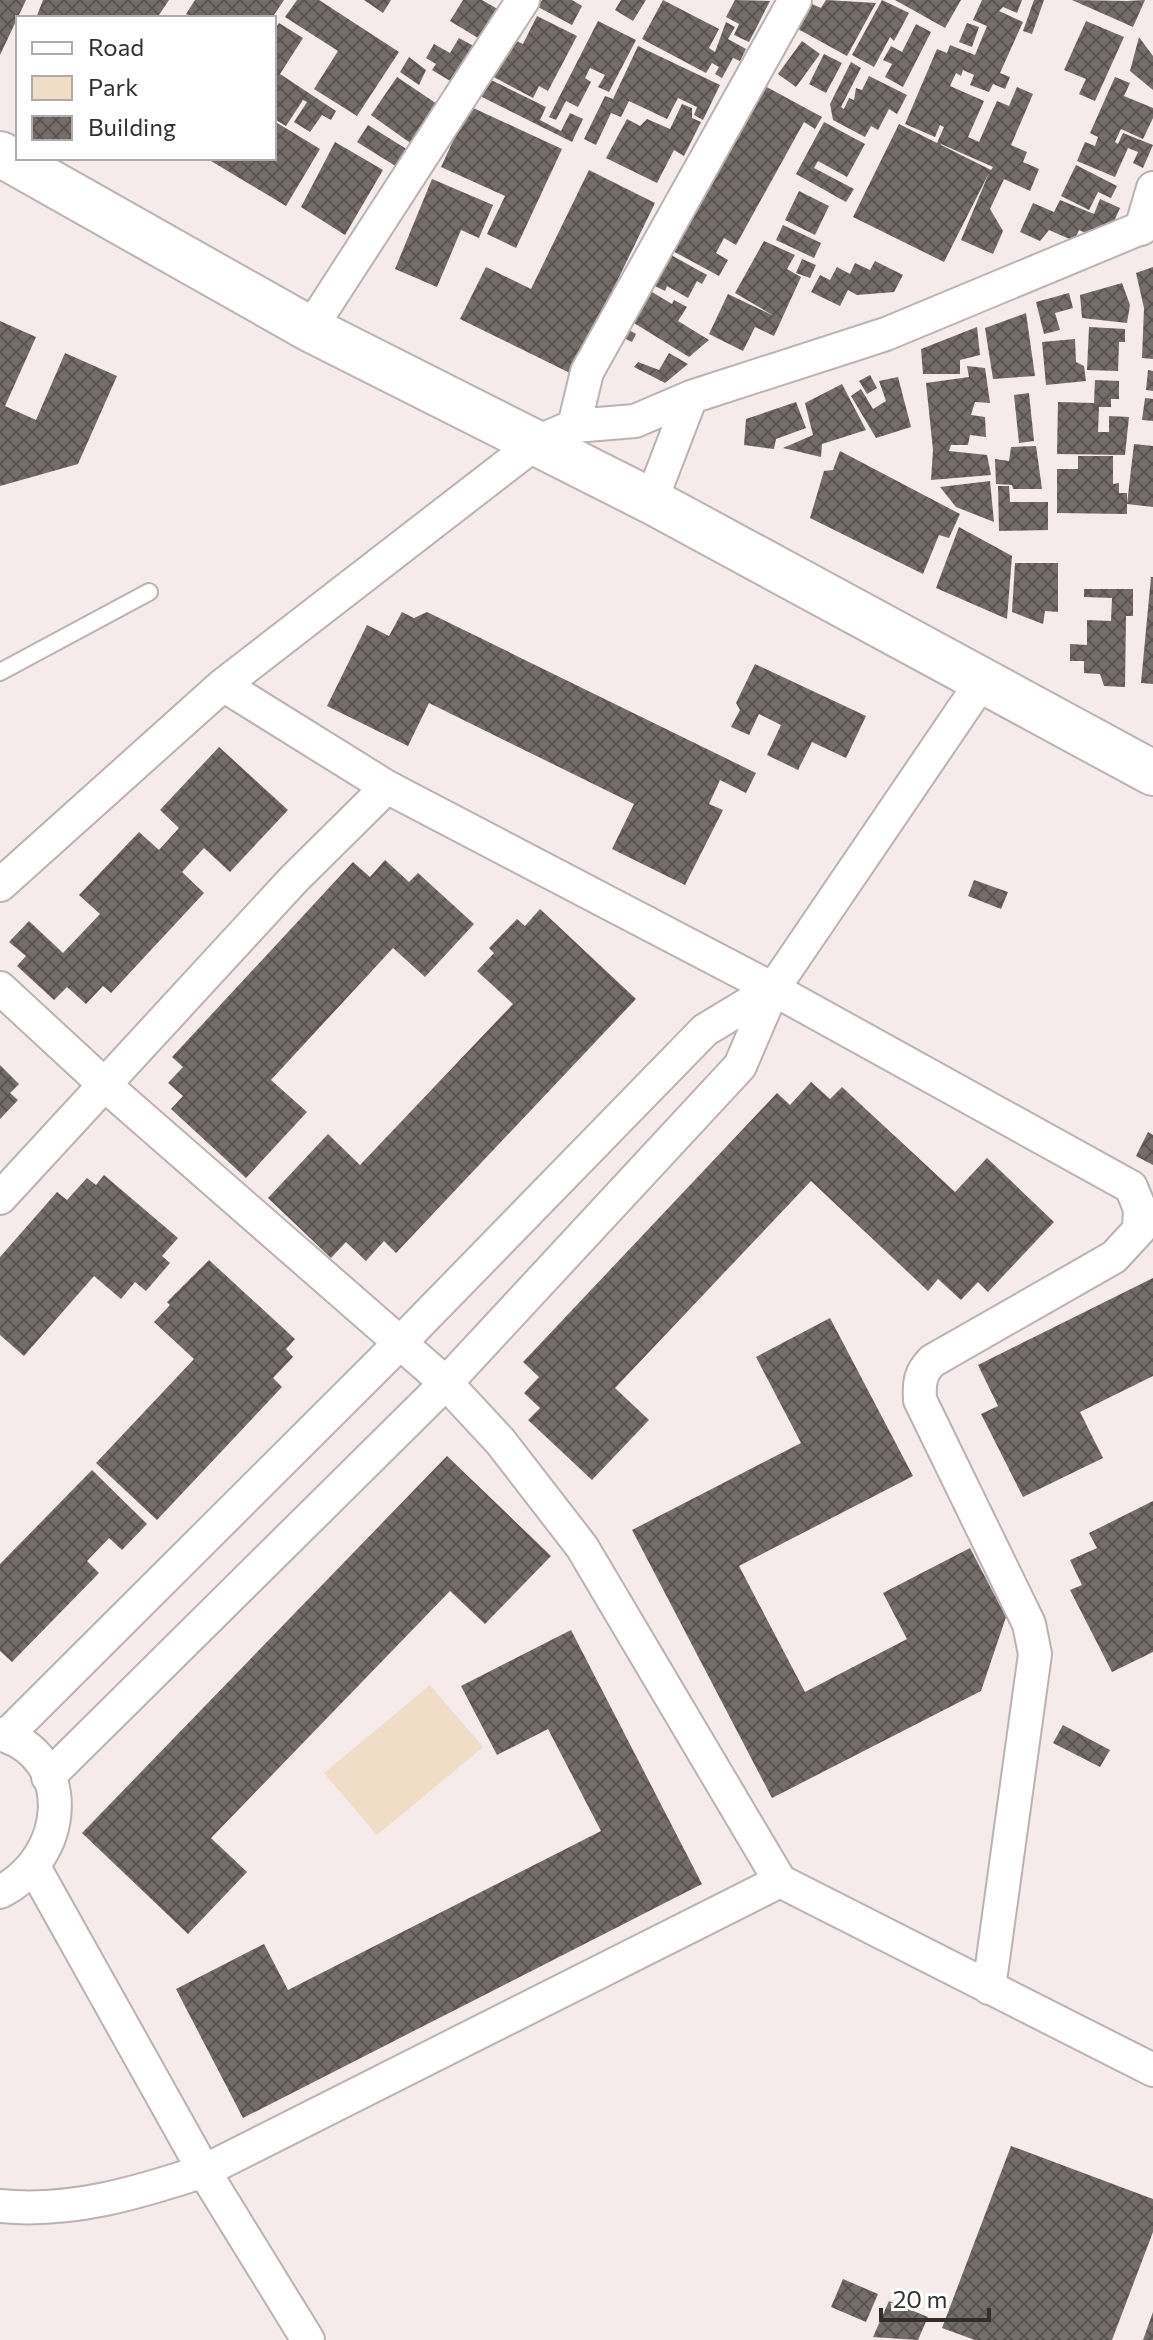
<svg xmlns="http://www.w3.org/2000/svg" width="1153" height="2340" font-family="Commissioner,sans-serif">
<defs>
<pattern id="building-cross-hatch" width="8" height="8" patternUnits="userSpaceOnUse" patternTransform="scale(2)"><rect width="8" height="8" fill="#756c69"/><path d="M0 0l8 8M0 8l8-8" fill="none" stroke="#5c5452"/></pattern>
</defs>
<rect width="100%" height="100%" fill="#f6eaeb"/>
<path fill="#f1dcc8" d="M 430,1685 L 483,1747 L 377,1835 L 324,1773 Z"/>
<path fill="url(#building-cross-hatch)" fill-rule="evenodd" d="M 0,0 L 26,0 L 0,55 Z
M 43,0 L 169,0 L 157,18 L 36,18 Z
M 195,0 L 284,0 L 272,18 L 191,18 L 186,14 Z
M 297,0 L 319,0 L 399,52 L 357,116 L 314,89 L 338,51 L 285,17 Z
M 364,0 L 391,0 L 383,13 Z
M 463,0 L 482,0 L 501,11 L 483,41 L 450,21 Z
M 542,0 L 572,0 L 582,6 L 572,25 L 538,7 Z
M 621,0 L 646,0 L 633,21 L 615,10 Z
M 663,0 L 719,29 L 709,48 L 715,52 L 726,22 L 735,27 L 728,39 L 746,49 L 740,61 L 733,58 L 722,78 L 715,74 L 719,67 L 712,63 L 706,73 L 642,39 Z
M 735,0 L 770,1 L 749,42 L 734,35 L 739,24 L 726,17 Z
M 826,0 L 876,3 L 847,56 L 798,29 L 812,4 L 821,8 Z
M 882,0 L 909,13 L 894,41 L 890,37 L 874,67 L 852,55 Z
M 895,0 L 961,0 L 945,28 Z
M 982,0 L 1022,0 L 1017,13 L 1003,7 L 999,11 L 1023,22 L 1000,73 L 1010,77 L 1005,89 L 993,84 L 989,92 L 970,85 L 974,75 L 963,70 L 961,76 L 956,73 L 950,86 L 984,101 L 968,137 L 979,142 L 997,101 L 1009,106 L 1017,87 L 1033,94 L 1011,145 L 1027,152 L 1023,162 L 1039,169 L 1030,191 L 1004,179 L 990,209 L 1003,231 L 993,254 L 961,240 L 989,173 L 944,262 L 853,217 L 899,124 L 937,143 L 944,127 L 940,125 L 935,137 L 905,124 L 937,49 L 947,53 L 950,45 L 975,55 L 987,26 L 973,20 ZM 941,144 L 993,167 L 991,170 L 941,145 Z
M 1034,0 L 1044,0 L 1032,34 L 1023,31 Z
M 1072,0 L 1127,1 L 1145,0 L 1133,27 Z
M 537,16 L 577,36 L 548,91 L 539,86 L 533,98 L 490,75 L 510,38 L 523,44 Z
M 598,21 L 636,40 L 609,92 L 598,87 L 605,75 L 590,68 L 585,78 L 591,82 L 578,107 L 566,101 L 556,120 L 549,117 Z
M 1086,21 L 1124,37 L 1095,101 L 1079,94 L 1086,79 L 1064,70 Z
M 279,23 L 303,38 L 280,74 L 336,111 L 331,120 L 322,115 L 310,132 L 294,122 L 307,102 L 303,100 L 286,126 L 274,119 L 274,30 Z
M 967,23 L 979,27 L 972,47 L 959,42 Z
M 916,24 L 931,32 L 903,87 L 885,77 L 892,64 L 883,60 L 891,46 L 902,52 Z
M 1139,37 L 1153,56 L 1153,90 L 1130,71 Z
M 459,38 L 479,49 L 457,85 L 432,70 L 436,64 L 426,58 L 434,44 L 450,53 Z
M 802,41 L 820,54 L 796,87 L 778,74 Z
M 638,46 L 720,85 L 703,120 L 694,115 L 697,107 L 678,98 L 667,119 L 629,101 L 621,117 L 611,113 L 596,145 L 584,139 L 605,96 L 613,99 Z
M 824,54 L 842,63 L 826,93 L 809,84 Z
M 409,57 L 426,70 L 419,85 L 400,72 Z
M 851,62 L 861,68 L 841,107 L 844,109 L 849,98 L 854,100 L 856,88 L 862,90 L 869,76 L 907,95 L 897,114 L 889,109 L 878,130 L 871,126 L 865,137 L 833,120 L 830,104 Z
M 397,77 L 443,108 L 416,147 L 371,115 Z
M 1115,77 L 1130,83 L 1124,96 L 1153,108 L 1153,118 L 1143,139 L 1121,129 L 1115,142 L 1118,144 L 1123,133 L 1153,145 L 1143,168 L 1133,163 L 1138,152 L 1128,148 L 1115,177 L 1077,161 L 1085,142 L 1095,146 L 1098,137 L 1090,133 Z
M 489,79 L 546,107 L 540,120 L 561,131 L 570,113 L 583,119 L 572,142 L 480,96 Z
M 763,85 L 822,117 L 815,129 L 804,122 L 736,245 L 724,238 L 716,253 L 728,260 L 719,276 L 671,250 Z
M 682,104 L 692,108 L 692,118 L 701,122 L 684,156 L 674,150 L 657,183 L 606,158 L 627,119 L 640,126 L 647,119 L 670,129 Z
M 469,106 L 562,149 L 516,248 L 487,234 L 505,196 L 441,167 Z
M 274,121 L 320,149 L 286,206 L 206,158 L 274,158 Z
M 824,122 L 865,144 L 847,177 L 818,161 L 814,168 L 854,189 L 846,202 L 796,174 Z
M 368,125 L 408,150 L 397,167 L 357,142 Z
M 335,142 L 383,170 L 345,235 L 301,207 Z
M 1076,165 L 1117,186 L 1111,198 L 1098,192 L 1089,210 L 1061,196 Z
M 589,170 L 655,203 L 572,374 L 460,319 L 486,267 L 531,289 Z
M 432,179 L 493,205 L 479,238 L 461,230 L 437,287 L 395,269 Z
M 799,191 L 829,206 L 815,235 L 785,220 Z
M 1100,199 L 1120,208 L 1105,242 L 1079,230 L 1074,241 L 1049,230 L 1040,241 L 1020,232 L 1033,203 L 1054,212 L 1060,200 L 1094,214 Z
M 783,225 L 821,243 L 814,258 L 776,240 Z
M 764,241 L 795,255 L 787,269 L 801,277 L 774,336 L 755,327 L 743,351 L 709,334 L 728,294 L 774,316 L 735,293 Z
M 671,255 L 707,275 L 702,284 L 697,281 L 688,298 L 667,286 L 665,291 L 653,285 Z
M 802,259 L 816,265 L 810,278 L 796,273 Z
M 875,261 L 903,275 L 894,292 L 857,295 L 848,290 L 840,306 L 811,292 L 820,275 L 830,280 L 837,267 L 850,274 L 855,263 L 870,270 Z
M 1153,267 L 1153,359 L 1142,358 L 1144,308 L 1136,273 Z
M 1122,283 L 1130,305 L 1127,323 L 1082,318 L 1080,295 Z
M 652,292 L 672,304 L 674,300 L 687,307 L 678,321 L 709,340 L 689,357 L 634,323 Z
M 1069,293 L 1073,308 L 1055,313 L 1060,330 L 1044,334 L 1036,302 Z
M 1026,313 L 1035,376 L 993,379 L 985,328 Z
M 0,321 L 36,337 L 5,406 L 36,420 L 65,353 L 117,376 L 78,464 L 0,486 Z
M 977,327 L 980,355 L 960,360 L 960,374 L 923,374 L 921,349 Z
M 1089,327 L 1125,329 L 1125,342 L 1119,342 L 1118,371 L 1087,370 Z
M 629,330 L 636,334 L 632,342 L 624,338 Z
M 1075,339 L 1076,362 L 1084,366 L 1086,381 L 1046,385 L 1042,342 Z
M 669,353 L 688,364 L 665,383 L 634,367 L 638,362 L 659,370 Z
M 967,366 L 985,368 L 990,403 L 975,402 L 971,415 L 985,417 L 986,437 L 970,435 L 968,445 L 951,445 L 949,451 L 987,455 L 991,475 L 931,480 L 933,450 L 926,383 L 969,377 Z
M 1148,370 L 1153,371 L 1153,391 L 1146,390 Z
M 870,375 L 877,388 L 867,394 L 859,381 Z
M 898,377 L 911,427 L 876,438 L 851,396 L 861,389 L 873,409 L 886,401 L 879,381 Z
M 1095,380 L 1119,381 L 1119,399 L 1111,399 L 1111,407 L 1099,407 L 1098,432 L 1109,432 L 1109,416 L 1129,417 L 1125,455 L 1057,454 L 1058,402 L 1094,403 Z
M 842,384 L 866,430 L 822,444 L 821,457 L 783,448 L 813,435 L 805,403 Z
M 1029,393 L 1034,441 L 1019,443 L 1014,395 Z
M 1145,398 L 1153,399 L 1153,421 L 1142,420 Z
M 796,402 L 806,428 L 776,439 L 774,449 L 744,445 L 746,419 Z
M 1134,444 L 1153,446 L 1153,507 L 1127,504 Z
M 1036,446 L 1042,489 L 1013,489 L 1012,485 L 996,484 L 995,459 L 1009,461 L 1011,447 Z
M 840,451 L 960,514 L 949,538 L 939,535 L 923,574 L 810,518 L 824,471 L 833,470 Z
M 1078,456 L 1113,456 L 1113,484 L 1119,483 L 1119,493 L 1127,493 L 1127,514 L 1057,513 L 1057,469 L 1078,469 Z
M 990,481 L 994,522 L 956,507 L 940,487 Z
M 998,486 L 1009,486 L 1010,502 L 1048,502 L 1048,530 L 999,531 Z
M 959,527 L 1012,556 L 1007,619 L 936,588 Z
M 1015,563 L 1058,563 L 1058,612 L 1045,611 L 1043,624 L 1012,612 Z
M 1151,577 L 1153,577 L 1153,684 L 1141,683 Z
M 1084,589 L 1133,589 L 1133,616 L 1126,616 L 1125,687 L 1104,686 L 1100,674 L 1084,673 L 1084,661 L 1070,661 L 1070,644 L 1087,645 L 1087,620 L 1111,621 L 1112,598 L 1084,597 Z
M 402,612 L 414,618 L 427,612 L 756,773 L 746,793 L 720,780 L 709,804 L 723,810 L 685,885 L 612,849 L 634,804 L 429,703 L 408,746 L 327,706 L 367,625 L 389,636 Z
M 755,664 L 866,716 L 846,758 L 812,742 L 798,770 L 767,755 L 781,725 L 759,714 L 749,735 L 731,727 L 740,710 L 736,703 Z
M 219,747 L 288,810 L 230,872 L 204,848 L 182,872 L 204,893 L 111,993 L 103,986 L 86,1004 L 67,987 L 54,1000 L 17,966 L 26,956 L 9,942 L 29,921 L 63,953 L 100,914 L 79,895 L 139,832 L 159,850 L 179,828 L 160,810 Z
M 385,860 L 409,882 L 418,873 L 474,924 L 425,977 L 393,948 L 271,1080 L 307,1112 L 246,1178 L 171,1109 L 183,1096 L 168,1083 L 183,1067 L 172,1057 L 353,862 L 370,877 Z
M 974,880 L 1008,892 L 1001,909 L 968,896 Z
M 540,909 L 636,999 L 396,1253 L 384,1241 L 366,1261 L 346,1242 L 331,1258 L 268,1198 L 328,1134 L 360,1165 L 513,1004 L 477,971 L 494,953 L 489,948 L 517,919 L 525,926 Z
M 0,1065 L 19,1084 L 10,1093 L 18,1100 L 0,1119 Z
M 811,1082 L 830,1099 L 842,1087 L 955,1192 L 987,1158 L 1054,1222 L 988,1292 L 978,1282 L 961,1300 L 938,1279 L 928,1291 L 811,1181 L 615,1388 L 649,1420 L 592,1480 L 528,1420 L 540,1408 L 524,1393 L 539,1377 L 523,1362 L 777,1093 L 790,1105 Z
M 1148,1132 L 1153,1135 L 1153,1165 L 1136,1156 Z
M 104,1175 L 178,1238 L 162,1256 L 170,1263 L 146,1291 L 135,1282 L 121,1299 L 94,1276 L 24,1356 L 0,1335 L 0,1257 L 57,1192 L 67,1200 L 87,1178 L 96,1185 Z
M 209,1260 L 295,1339 L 286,1349 L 293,1357 L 273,1378 L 282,1387 L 157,1520 L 96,1463 L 194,1359 L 154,1322 L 170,1305 L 167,1302 Z
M 1153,1278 L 1153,1376 L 1080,1412 L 1103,1458 L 1023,1497 L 981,1414 L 998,1406 L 978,1365 Z
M 830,1318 L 913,1476 L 739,1566 L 805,1692 L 907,1639 L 883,1593 L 970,1548 L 1006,1617 L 981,1691 L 772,1798 L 632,1530 L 801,1443 L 756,1357 Z
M 447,1456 L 551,1556 L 485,1624 L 450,1591 L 211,1838 L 247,1872 L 188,1934 L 82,1833 Z
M 92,1470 L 147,1524 L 122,1550 L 109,1538 L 87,1561 L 99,1573 L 12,1662 L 0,1651 L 0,1564 Z
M 1153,1501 L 1153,1652 L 1112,1672 L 1070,1590 L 1082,1585 L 1070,1560 L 1097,1548 L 1089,1533 Z
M 571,1630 L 702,1884 L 243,2118 L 176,1989 L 264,1944 L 288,1990 L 601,1831 L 548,1729 L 497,1755 L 461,1686 Z
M 1063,1725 L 1110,1750 L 1100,1767 L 1053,1743 Z
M 1011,2146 L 1153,2199 L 1153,2232 L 1112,2340 L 975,2340 L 942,2328 Z
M 843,2279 L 878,2294 L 866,2322 L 831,2307 Z
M 889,2301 L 928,2317 L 918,2340 L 873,2337 Z
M 1153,2312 L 1153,2340 L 1143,2340 Z"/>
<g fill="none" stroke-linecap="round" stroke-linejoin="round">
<defs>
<path id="lane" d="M 0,672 L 149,592"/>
<path id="street" d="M 1141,229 L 1153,188
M 310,329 L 523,0
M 574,426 L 587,372 L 795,0
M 651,501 L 691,397
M 387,787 L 773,989 L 1131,1187 L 1140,1209 L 1139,1230 L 1114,1257 L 932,1361 C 920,1373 919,1383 920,1400 L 1029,1624 L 1035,1654 L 989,1988
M 0,885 L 223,685 L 537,442 L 574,426 L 635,421 L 691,397 L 886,334 L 1153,223
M 0,988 L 106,1086 L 446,1383 L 500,1441 L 582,1547 L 780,1881
M 0,1198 L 294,879 L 387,787 L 223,685
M 0,1734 C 78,1757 68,1858 0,1892
M 6,1736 L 399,1344 L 705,1030 L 773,989
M 48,1777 L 446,1383 L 740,1066 L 773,989 L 983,680
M 34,1867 L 204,2171 L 308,2340
M 0,2206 C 71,2213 137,2193 204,2171 L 780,1881 L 1153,2070"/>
<path id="secondary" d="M 0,154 L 310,329 L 651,501 L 1153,773"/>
</defs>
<use href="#lane" stroke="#bcb1b2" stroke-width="20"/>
<use href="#street" stroke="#bcb1b2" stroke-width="36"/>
<use href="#secondary" stroke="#bcb1b2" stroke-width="48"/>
<use href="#lane" stroke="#fff" stroke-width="16"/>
<use href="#street" stroke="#fff" stroke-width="32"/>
<use href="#secondary" stroke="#fff" stroke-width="44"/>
</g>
<rect x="16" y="16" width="260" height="144" fill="#ffffff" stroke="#adabab" stroke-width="2"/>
<rect x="32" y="42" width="40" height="12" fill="#ffffff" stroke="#adabab" stroke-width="2"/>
<text x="88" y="56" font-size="24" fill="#322e2e">Road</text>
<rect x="32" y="76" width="40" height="24" fill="#f1dcc8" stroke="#adabab" stroke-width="2"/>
<text x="88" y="96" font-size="24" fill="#322e2e">Park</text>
<rect x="32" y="116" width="40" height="24" fill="url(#building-cross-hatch)" stroke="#adabab" stroke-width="2"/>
<text x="88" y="136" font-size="24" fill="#322e2e">Building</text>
<path d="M881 2308v12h108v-12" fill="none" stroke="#322e2e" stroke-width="4"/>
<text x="893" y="2308" font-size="24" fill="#322e2e" stroke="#ffffff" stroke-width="6" paint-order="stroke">20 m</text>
</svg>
